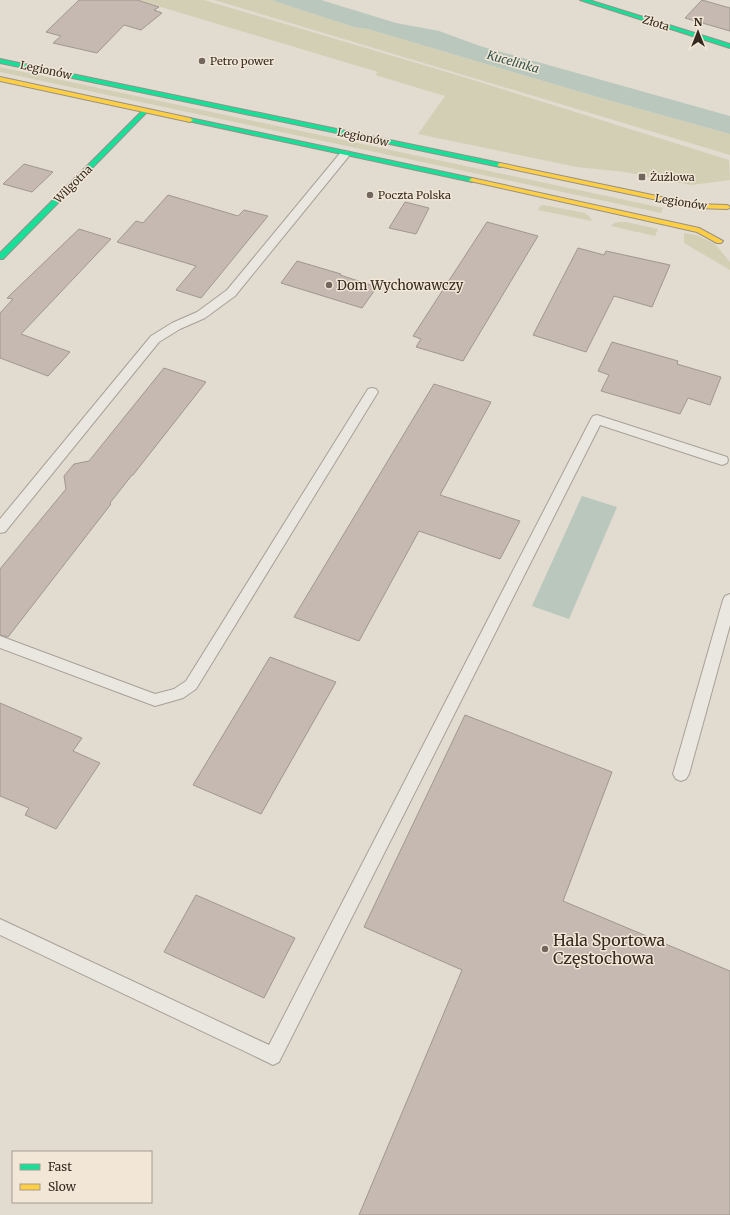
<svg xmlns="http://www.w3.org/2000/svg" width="730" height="1215" font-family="Merriweather,serif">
<rect width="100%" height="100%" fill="#e1dbd0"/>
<path fill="#d2cfb4" d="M 138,0 L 204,0 L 457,75 L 729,160 L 730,180 L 691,185 L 625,172 L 577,167 L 418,134 L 445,96 L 375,75 L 378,72 Z
M 214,0 L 271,0 L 354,27 L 368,29 L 608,100 L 730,134 L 730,155 Z
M 0,67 L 663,208 L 661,213 L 0,72 Z
M 543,205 L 585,213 L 590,217 L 592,221 L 538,210 L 540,206 Z
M 619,222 L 626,222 L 658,229 L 655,236 L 611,226 L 614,223 Z
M 684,233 L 696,235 L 714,243 L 730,262 L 730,270 L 684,243 Z"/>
<path fill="#b9c7bd" d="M 271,0 L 321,0 L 396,23 L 439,31 L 480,46 L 730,116 L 730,134 L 608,100 L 368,29 L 354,27 Z
M 582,496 L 617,507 L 569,619 L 532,606 Z"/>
<path fill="#c5b9b1" stroke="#a1978f" d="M 79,0 L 137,0 L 159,7 L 154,10 L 162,13 L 141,30 L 124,25 L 97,53 L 53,43 L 61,36 L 46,32 Z
M 702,0 L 730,8 L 730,31 L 685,18 Z
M 24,164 L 53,172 L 32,192 L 3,184 Z
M 168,195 L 238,216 L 244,210 L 268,216 L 201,298 L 176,290 L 196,266 L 117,242 L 136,221 L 143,223 Z
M 405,202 L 429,208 L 416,234 L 389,228 Z
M 487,222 L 538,236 L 463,361 L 416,347 L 421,339 L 413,336 Z
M 79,229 L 111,239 L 21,334 L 70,352 L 48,376 L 0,358 L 0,313 L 13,299 L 7,298 Z
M 578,248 L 604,255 L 606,251 L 670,265 L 652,307 L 614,296 L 586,352 L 533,335 Z
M 297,261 L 341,274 L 340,275 L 377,287 L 362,308 L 281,283 Z
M 612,342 L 678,361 L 677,364 L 721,377 L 710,405 L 688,398 L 680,414 L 601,391 L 609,375 L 598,371 Z
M 164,368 L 206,382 L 133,475 L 132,475 L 110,503 L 111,504 L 8,637 L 0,635 L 0,569 L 66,489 L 64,476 L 74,464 L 89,461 Z
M 434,384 L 491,402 L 440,495 L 520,521 L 500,559 L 419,531 L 359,641 L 294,617 Z
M 270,657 L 336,682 L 261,814 L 193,785 Z
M 0,703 L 82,738 L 73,751 L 100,763 L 56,829 L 25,815 L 29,808 L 0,796 Z
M 465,715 L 612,772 L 563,901 L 730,971 L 730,1215 L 359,1215 L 462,970 L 364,927 Z
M 196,895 L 295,938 L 264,998 L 164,952 Z"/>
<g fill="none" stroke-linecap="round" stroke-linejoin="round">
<defs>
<path id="lane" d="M 345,151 L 349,152 L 350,154 L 349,156 L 235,296 L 205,318 L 180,329 L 159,342 L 5,532 L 0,533 L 0,519 L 151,336 L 172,323 L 197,312 L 227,290 L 341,152 Z
M 372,388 L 376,389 L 378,392 L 196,689 L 183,698 L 155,706 L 0,648 L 0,636 L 155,694 L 174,689 L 186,681 L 368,389 Z
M 597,415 L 727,457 L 728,460 L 727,463 L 722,465 L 600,425 L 279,1062 L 273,1065 L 267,1062 L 0,935 L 0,919 L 269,1045 L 591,419 L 593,416 Z
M 730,594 L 730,625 L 689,774 L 686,779 L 681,781 L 676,779 L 673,774 L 723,600 L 725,596 Z"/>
<path id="fast" d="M 580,0 L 589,0 L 730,44 L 730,48 Z
M 0,59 L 500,163 L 503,165 L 500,167 L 0,63 Z
M 143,110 L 148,111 L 3,259 L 0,259 L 0,253 Z
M 190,118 L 472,178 L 475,180 L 472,182 L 188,121 L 187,120 Z"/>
<path id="slow" d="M 0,77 L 190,118 L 193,120 L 190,122 L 0,81 Z
M 500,163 L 695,204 L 727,205 L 729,206 L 730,208 L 727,209 L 695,208 L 498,166 L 498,164 Z
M 472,178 L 699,228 L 723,241 L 721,243 L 717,243 L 697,232 L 470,181 L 469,180 Z"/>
</defs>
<use href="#lane" stroke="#a7a098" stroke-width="2"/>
<use href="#fast" stroke="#979088" stroke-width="2"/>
<use href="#slow" stroke="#979088" stroke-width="2"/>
<use href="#lane" fill="#eae6e0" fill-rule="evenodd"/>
<use href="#fast" fill="#16e098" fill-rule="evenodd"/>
<use href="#slow" fill="#ffcf43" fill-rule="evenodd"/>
</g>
<g fill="#71675e" stroke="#f2e7d6" stroke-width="1.5">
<circle cx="202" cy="61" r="4"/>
<rect x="638" y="173" width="8" height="8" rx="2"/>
<circle cx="370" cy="195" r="4"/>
<circle cx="329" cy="285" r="4"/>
<circle cx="545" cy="949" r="4"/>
</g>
<g text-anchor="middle" stroke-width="3" stroke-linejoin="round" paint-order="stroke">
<g font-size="11" fill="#352921" stroke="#f2e7d6">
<text transform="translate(656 23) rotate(17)" y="4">Złota</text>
<text transform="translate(46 70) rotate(12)" y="4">Legionów</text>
<text transform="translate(363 137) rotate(12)" y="4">Legionów</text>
<text transform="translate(73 184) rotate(-45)" y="4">Wilgotna</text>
<text transform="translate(681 202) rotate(9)" y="4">Legionów</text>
</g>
<g font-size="11" fill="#352921" stroke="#f2e7d6" text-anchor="start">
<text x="210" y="65">Petro power</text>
<text x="650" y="181">Żużlowa</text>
<text x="378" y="199">Poczta Polska</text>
</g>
<g font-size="12" font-style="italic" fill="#32534e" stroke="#f2e7d6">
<text transform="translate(513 62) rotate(16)" y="4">Kucelinka</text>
</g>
<g font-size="13" fill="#352921" stroke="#f2e7d6" text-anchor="start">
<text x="337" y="290">Dom Wychowawczy</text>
</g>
<g font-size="16" fill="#352921" stroke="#f2e7d6" text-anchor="start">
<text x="553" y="946">Hala Sportowa<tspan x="553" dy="18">Częstochowa</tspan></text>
</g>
</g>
<rect x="12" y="1151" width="140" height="52" fill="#f2e7d6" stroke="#a69b8e"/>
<rect x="20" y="1164" width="20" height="6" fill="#16e098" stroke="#a69b8e"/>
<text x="48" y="1171" font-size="12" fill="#352921">Fast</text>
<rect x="20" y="1184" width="20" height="6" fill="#ffcf43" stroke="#a69b8e"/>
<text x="48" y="1191" font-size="12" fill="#352921">Slow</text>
<g transform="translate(698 32)" stroke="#f2e7d6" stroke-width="3" paint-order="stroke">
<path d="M0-3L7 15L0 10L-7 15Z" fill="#352921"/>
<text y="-6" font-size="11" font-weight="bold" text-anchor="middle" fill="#352921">N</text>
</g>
</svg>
